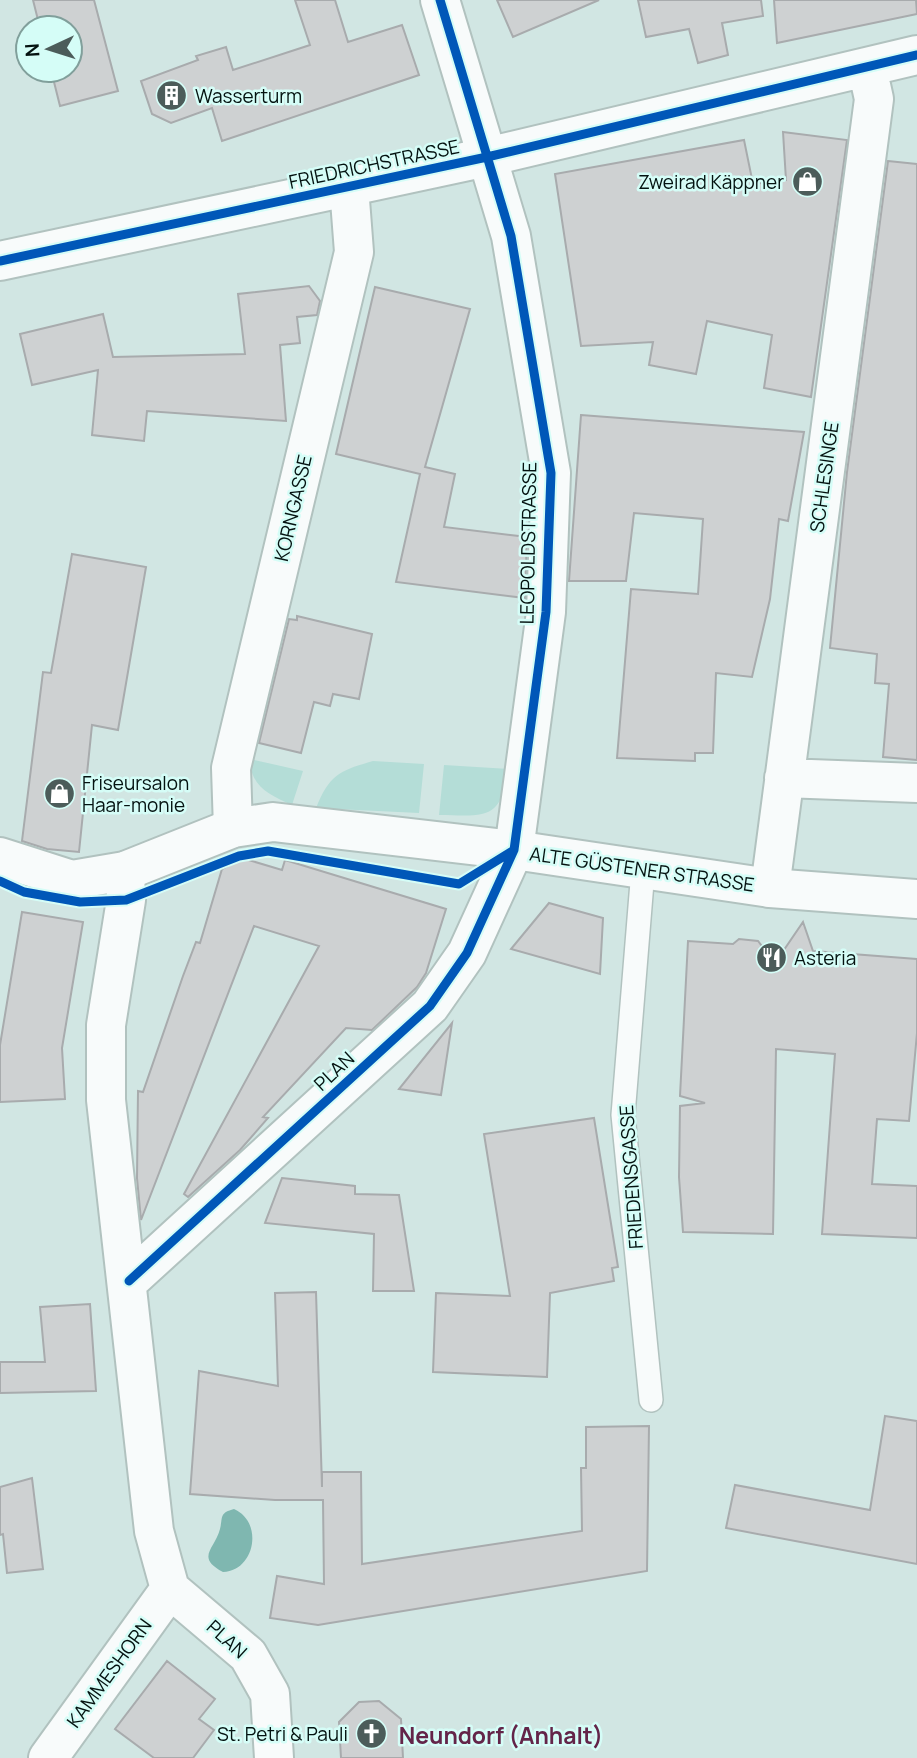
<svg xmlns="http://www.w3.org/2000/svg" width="917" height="1758" font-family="Manrope,sans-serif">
<rect width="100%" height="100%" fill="#d1e6e3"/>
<path fill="#b4ddd7" d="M 250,759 L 303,771 L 292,805 C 269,795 250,786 250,759 Z
M 373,761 L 424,764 L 419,813 L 316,808 C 330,774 339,771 373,761 Z
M 444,765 L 509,769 C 501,821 485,816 439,815 Z"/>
<path fill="#7fb7b0" d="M 234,1509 C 264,1522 255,1571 223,1572 C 195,1557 215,1549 220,1529 C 223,1517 219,1513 234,1509 Z"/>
<path fill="#ced1d2" stroke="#a8abad" stroke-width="2" d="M 33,0 L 94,0 L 118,91 L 60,106 L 51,70 L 70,70 L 70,28 L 40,28 Z
M 295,0 L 335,0 L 348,42 L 402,25 L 419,75 L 222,141 L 212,108 L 171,123 L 152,114 L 141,81 L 198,60 L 196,56 L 226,47 L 233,70 L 310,45 Z
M 497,0 L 599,0 L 513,37 Z
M 638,0 L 761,0 L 763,16 L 722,23 L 728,55 L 698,63 L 689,29 L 646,37 Z
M 774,0 L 916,0 L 917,14 L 777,43 Z
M 783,132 L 847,140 L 811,397 L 764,388 L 772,335 L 707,321 L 696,374 L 649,365 L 653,342 L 581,346 L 555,174 L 744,140 L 753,184 L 786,180 Z
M 888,161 L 917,164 L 917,760 L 883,757 L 889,684 L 875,683 L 877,654 L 830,648 L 847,472 Z
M 309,286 L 320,301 L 317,315 L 297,317 L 300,343 L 280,345 L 286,421 L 147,411 L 144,441 L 92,435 L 98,370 L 32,385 L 20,334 L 103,314 L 113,357 L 245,354 L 238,294 Z
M 375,287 L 470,309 L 425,467 L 455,474 L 444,527 L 527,537 L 525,598 L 396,582 L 420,474 L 336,454 Z
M 581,415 L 804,432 L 788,521 L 779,519 L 770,599 L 752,677 L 716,673 L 713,753 L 695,753 L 695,761 L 617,758 L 631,589 L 698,594 L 703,519 L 634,513 L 626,581 L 569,581 Z
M 72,554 L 146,567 L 118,730 L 92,725 L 79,852 L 47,849 L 22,841 L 43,672 L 51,673 Z
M 297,616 L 372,634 L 359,699 L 333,694 L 330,706 L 314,702 L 301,753 L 259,743 L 289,619 L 297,620 Z
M 242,858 L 282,870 L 285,860 L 446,909 L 426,973 L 417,987 L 372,1030 L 346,1028 L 263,1117 L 268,1118 L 240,1150 L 188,1197 L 184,1194 L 319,946 L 254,926 L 141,1220 L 137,1178 L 138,1091 L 143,1092 L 183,976 L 196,942 L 200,943 L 222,869 Z
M 549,903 L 603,918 L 600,974 L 511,949 Z
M 22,912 L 83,922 L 62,1048 L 65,1099 L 0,1102 L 0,1045 Z
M 803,922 L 813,951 L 917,959 L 917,1033 L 909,1121 L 877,1119 L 872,1184 L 917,1186 L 917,1238 L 822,1234 L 835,1054 L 776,1049 L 773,1234 L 683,1232 L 679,1177 L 680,1106 L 705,1103 L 680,1096 L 688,941 L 733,944 L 739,939 L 758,941 L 775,963 Z
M 452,1023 L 441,1095 L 399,1089 Z
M 594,1118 L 618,1267 L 612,1268 L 614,1281 L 550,1293 L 547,1377 L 433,1372 L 436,1293 L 510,1296 L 484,1134 Z
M 282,1178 L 355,1186 L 355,1194 L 399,1195 L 414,1291 L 373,1291 L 374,1234 L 265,1223 Z
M 316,1292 L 322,1487 L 322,1472 L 361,1472 L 362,1564 L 582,1531 L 581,1468 L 586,1468 L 586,1427 L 649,1426 L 647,1571 L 318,1625 L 270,1618 L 277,1576 L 324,1584 L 323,1500 L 275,1500 L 190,1494 L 199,1371 L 278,1386 L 275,1293 Z
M 90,1304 L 96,1391 L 0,1393 L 0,1362 L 45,1362 L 40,1307 Z
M 885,1416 L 917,1421 L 917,1564 L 726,1528 L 735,1485 L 870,1510 Z
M 32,1478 L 43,1569 L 7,1573 L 3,1534 L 0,1535 L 0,1487 Z
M 167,1661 L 215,1699 L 199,1719 L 214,1730 L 193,1758 L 154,1758 L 115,1729 Z
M 379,1701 L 401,1719 L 403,1758 L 341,1758 L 339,1722 L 359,1702 Z"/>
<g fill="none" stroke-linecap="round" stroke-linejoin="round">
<defs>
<path id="lane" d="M 643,870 L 623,1115 L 651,1400"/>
<path id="street" d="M 0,261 L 487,157 L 917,55
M 784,778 L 917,783
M 233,828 L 231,768 L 354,252 L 349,187
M 125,871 L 126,900 L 106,1025 L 106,1100 L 154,1531 L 170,1589 L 248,1655 L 270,1694 L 274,1758
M 770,888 L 874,99 L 867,67
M 129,1281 L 430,1006 L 467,953 L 514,850 L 546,612 L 551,473 L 511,236 L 440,0
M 48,1758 L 170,1589"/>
<path id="secondary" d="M 0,857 L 72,880 L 125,871 L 233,828 L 273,822 L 514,850 L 770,888 L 917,899"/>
</defs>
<use href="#lane" stroke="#b1c2bf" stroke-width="26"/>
<use href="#street" stroke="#b1c2bf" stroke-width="42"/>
<use href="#secondary" stroke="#b1c2bf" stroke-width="42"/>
<use href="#lane" stroke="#f8fbfb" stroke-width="23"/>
<use href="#street" stroke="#f8fbfb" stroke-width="38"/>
<use href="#secondary" stroke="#f8fbfb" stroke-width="38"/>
<defs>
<path id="cycleway" d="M 0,261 L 487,157 L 917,55
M 0,881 L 24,892 L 80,902 L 126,900 L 239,856 L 268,851 L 459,884 L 514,850
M 129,1281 L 430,1006 L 467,953 L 514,850 L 546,612 L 551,473 L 511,236 L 440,0"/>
</defs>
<use href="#cycleway" stroke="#d5fdf7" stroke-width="13"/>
<use href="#cycleway" stroke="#0057b8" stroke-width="9"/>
</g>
<defs>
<symbol id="building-disc" viewBox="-11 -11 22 22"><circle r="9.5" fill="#4c5c5a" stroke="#d5fdf7"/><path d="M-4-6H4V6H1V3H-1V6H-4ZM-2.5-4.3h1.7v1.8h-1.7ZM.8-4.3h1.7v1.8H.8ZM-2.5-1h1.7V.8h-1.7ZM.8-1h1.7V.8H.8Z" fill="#fff"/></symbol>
<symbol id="shop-disc" viewBox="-11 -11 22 22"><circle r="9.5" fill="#4c5c5a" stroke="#d5fdf7"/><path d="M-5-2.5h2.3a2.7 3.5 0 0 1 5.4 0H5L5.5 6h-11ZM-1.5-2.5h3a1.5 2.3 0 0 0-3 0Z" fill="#fff"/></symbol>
<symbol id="restaurant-disc" viewBox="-11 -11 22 22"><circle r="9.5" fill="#4c5c5a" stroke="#d5fdf7"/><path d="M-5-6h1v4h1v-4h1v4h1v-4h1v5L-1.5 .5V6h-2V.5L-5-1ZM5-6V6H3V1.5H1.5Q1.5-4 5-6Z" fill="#fff"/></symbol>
<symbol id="church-disc" viewBox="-11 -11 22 22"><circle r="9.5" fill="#4c5c5a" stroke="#d5fdf7"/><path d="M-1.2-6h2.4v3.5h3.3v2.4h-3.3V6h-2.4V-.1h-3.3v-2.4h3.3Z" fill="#fff"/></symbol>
</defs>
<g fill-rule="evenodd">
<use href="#building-disc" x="154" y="78" width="35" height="35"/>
<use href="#shop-disc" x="790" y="164" width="35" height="35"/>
<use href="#shop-disc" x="42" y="776" width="35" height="35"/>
<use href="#restaurant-disc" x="754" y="940" width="35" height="35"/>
<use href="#church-disc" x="354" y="1716" width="35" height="35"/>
</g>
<g text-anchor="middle" stroke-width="5" stroke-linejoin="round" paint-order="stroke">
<g font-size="19" fill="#041210" stroke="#d5fdf7" text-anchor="start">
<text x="195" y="103">Wasserturm</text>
<text x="784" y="189" text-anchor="end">Zweirad Käppner</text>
<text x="82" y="790">Friseursalon<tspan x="82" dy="22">Haar-monie</tspan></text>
<text x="794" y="965">Asteria</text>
<text x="348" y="1741" text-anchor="end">St. Petri &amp; Pauli</text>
</g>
<g font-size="19" fill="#041210" stroke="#d5fdf7">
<text transform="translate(374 164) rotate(-12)" y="7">FRIEDRICHSTRASSE</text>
<text transform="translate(824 477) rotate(-82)" y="7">SCHLESINGE</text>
<text transform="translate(293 508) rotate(-77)" y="7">KORNGASSE</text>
<text transform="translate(528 543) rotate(-89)" y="7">LEOPOLDSTRASSE</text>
<text transform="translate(642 869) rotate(8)" y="7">ALTE GÜSTENER STRASSE</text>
<text transform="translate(334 1071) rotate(-43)" y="7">PLAN</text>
<text transform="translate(631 1177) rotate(-94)" y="7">FRIEDENSGASSE</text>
<text transform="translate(227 1639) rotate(42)" y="7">PLAN</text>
<text transform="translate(109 1673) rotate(-54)" y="7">KAMMESHORN</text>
</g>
<g font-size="23" font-weight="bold" fill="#632549" stroke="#d5fdf7">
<text x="501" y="1744">Neundorf (Anhalt)</text>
</g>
</g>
<g transform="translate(49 49) rotate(266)"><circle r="33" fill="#d5fdf7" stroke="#819f9b" stroke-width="2"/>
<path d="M0-5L12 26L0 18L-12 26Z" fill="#4c5c5a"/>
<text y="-10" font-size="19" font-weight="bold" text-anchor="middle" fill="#041210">N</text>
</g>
</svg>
